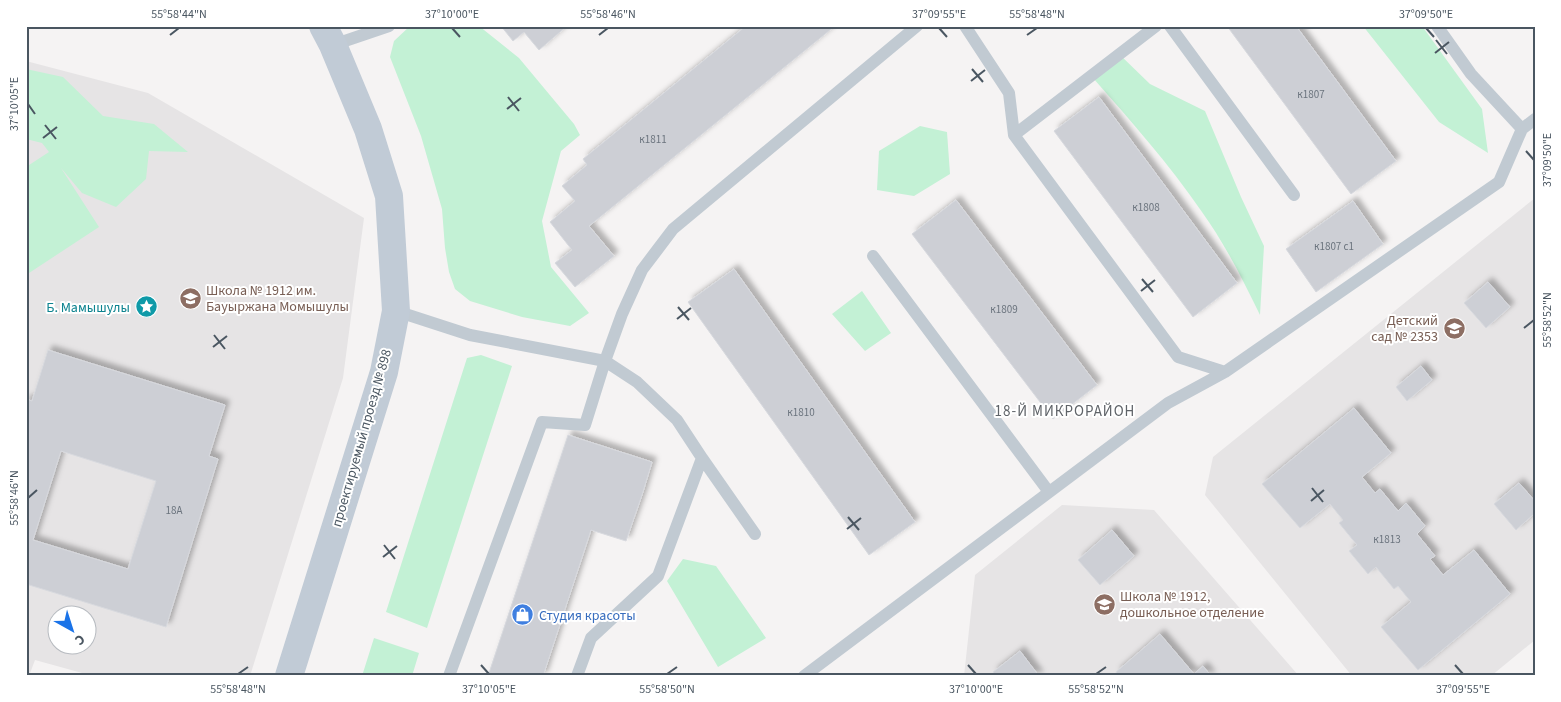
<svg xmlns="http://www.w3.org/2000/svg" width="1561" height="702" font-family="'Source Sans 3',sans-serif">
<defs>
<filter id="shadow"><feDropShadow dx="4.5" dy="-4.5" stdDeviation="2.5" flood-color="#0004"/></filter>
</defs>
<rect width="100%" height="100%" fill="#f5f3f3"/>
<path fill="#e6e4e5" fill-rule="evenodd" d="M 26,61 L 148,93 L 364,218 L 343,378 L 250,676 L 93,676 L 35,660 L 29,676 L 26,676 ZM 58,614 L 88,614 L 88,644 L 58,644 Z
M 1535,198 L 1535,640 L 1491,676 L 1352,676 L 1205,495 L 1213,457 Z
M 1062,505 L 1154,510 L 1299,676 L 964,676 L 975,575 Z"/>
<path fill="#c3f1d5" d="M 410,26 L 479,26 L 519,58 L 574,124 L 580,135 L 561,151 L 542,221 L 551,267 L 589,313 L 570,326 L 522,317 L 470,301 L 455,289 L 449,272 L 445,248 L 442,209 L 421,136 L 390,57 L 394,41 Z
M 1363,26 L 1422,26 L 1482,109 L 1488,153 L 1439,122 Z
M 1118,53 L 1150,84 L 1205,111 L 1241,197 L 1264,246 L 1260,315 C 1243,280 1225,244 1202,212 C 1169,164 1131,121 1093,78 Z
M 26,69 L 63,77 L 103,116 L 154,124 L 188,152 L 149,151 L 146,179 L 116,207 L 82,193 L 61,168 L 99,227 L 26,275 L 26,167 L 49,152 L 42,143 L 26,139 Z
M 920,126 L 947,132 L 950,174 L 914,196 L 877,190 L 879,151 Z
M 862,291 L 891,333 L 865,351 L 832,314 Z
M 481,355 L 512,366 L 427,628 L 386,612 L 467,358 Z
M 683,559 L 716,566 L 766,638 L 718,667 L 667,581 Z
M 374,638 L 419,653 L 412,676 L 362,676 Z"/>
<path fill="#cdcfd5" stroke="#d7d9de" fill-rule="evenodd" filter="url(#shadow)" d="M 501,26 L 567,26 L 539,50 L 524,32 L 513,41 Z
M 746,26 L 835,26 L 589,226 L 614,256 L 575,287 L 555,263 L 572,250 L 550,222 L 575,201 L 562,186 L 587,165 L 583,159 Z
M 1227,26 L 1296,26 L 1396,161 L 1351,194 Z
M 1099,97 L 1237,283 L 1193,317 L 1054,131 Z
M 956,200 L 1097,385 L 1053,419 L 912,234 Z
M 1353,201 L 1383,244 L 1316,292 L 1286,249 Z
M 734,269 L 915,522 L 869,555 L 688,302 Z
M 1488,282 L 1510,307 L 1486,328 L 1464,303 Z
M 48,350 L 225,405 L 209,456 L 218,459 L 166,627 L 26,584 L 26,399 L 32,401 ZM 61,451 L 156,481 L 128,569 L 33,540 Z
M 1421,366 L 1432,380 L 1407,401 L 1396,387 Z
M 1354,408 L 1391,453 L 1362,477 L 1375,493 L 1380,489 L 1398,511 L 1406,503 L 1425,526 L 1417,534 L 1435,556 L 1430,559 L 1443,575 L 1474,550 L 1510,594 L 1418,670 L 1381,627 L 1411,602 L 1398,586 L 1394,589 L 1376,567 L 1368,574 L 1349,551 L 1357,545 L 1339,523 L 1343,520 L 1330,504 L 1300,528 L 1262,484 Z
M 568,435 L 652,462 L 642,495 L 626,541 L 591,530 L 543,676 L 488,676 Z
M 1519,483 L 1535,501 L 1535,513 L 1516,530 L 1494,504 Z
M 1112,530 L 1134,556 L 1100,585 L 1078,560 Z
M 1160,634 L 1194,674 L 1203,666 L 1211,676 L 1118,676 L 1116,672 Z
M 1020,651 L 1039,676 L 996,676 L 993,672 Z"/>
<g fill="none" stroke-linecap="round" stroke-linejoin="round">
<path stroke="#c1cad2" stroke-width="12" d="M 965,26 L 1009,93 L 1014,135 L 1178,357 L 1225,372
M 1170,26 L 1294,195
M 1437,26 L 1471,74 L 1522,129
M 333,45 L 389,26
M 1014,135 L 1156,26
M 873,256 L 1049,492
M 396,311 L 470,335 L 605,361 L 637,382 L 677,420 L 702,458 L 658,576 L 591,638 L 577,676
M 702,458 L 755,534
M 449,676 L 542,422 L 585,425 L 605,361 L 622,314 L 642,270 L 673,229 L 917,26
M 804,676 L 1168,403 L 1225,372 L 1499,182 L 1522,129 L 1535,119"/>
<path stroke="#c1cbd6" stroke-width="28" d="M 289,676 L 384,372 L 396,311 L 389,196 L 368,129 L 333,45 L 323,26"/>
</g>
<path fill="none" stroke="#4a5661" stroke-width="2" d="M 452,28 L 460,37M 939,28 L 947,37M 1426,28 L 1434,37M 170,35 L 179,28M 599,35 L 608,28M 1027,35 L 1037,28M 1436,40 L 1447,54M 1435,53 L 1449,42M 972,69 L 983,82M 971,81 L 985,70M 508,97 L 519,111M 28,104 L 35,114M 507,109 L 521,98M 45,125 L 56,139M 43,138 L 57,127M 1526,151 L 1534,160M 1142,279 L 1153,292M 1141,291 L 1155,280M 678,307 L 689,320M 677,319 L 691,308M 1524,328 L 1534,320M 214,335 L 225,349M 213,347 L 227,336M 1312,488 L 1323,502M 28,498 L 37,490M 1311,501 L 1324,490M 848,517 L 859,530M 847,529 L 861,518M 384,545 L 395,559M 383,557 L 397,546M 481,665 L 489,674M 968,665 L 976,674M 1455,665 L 1463,674M 238,674 L 248,667M 667,674 L 677,667M 1096,674 L 1106,667"/>
<defs>
<symbol id="school-disc" viewBox="-11 -11 22 22"><circle r="9.5" fill="#8d6e63" stroke="#fff"/><path d="M0-5L7-2L0 1L-7-2ZM-4 1L0 2.5L4 1V4Q0 6-4 4Z" fill="#fff"/></symbol>
<symbol id="sight-disc" viewBox="-11 -11 22 22"><circle r="9.5" fill="#0f9aa8" stroke="#fff"/><path d="M0-6L1.8-2.2L6-1.7L2.9 1.2L3.7 5.4L0 3.3L-3.7 5.4L-2.9 1.2L-6-1.7L-1.8-2.2Z" fill="#fff"/></symbol>
<symbol id="shop-disc" viewBox="-11 -11 22 22"><circle r="9.5" fill="#3f7fe0" stroke="#fff"/><path d="M-5-2.5h2.3a2.7 3.5 0 0 1 5.4 0H5L5.5 6h-11ZM-1.5-2.5h3a1.5 2.3 0 0 0-3 0Z" fill="#fff"/></symbol>
</defs>
<g fill-rule="evenodd">
<use href="#school-disc" x="178" y="286" width="25" height="25"/>
<use href="#sight-disc" x="134" y="294" width="25" height="25"/>
<use href="#school-disc" x="1442" y="316" width="25" height="25"/>
<use href="#school-disc" x="1092" y="592" width="25" height="25"/>
<use href="#shop-disc" x="510" y="602" width="25" height="25"/>
</g>
<g text-anchor="middle" stroke-width="4" stroke-linejoin="round" paint-order="stroke">
<g font-size="11" fill="#6b747e">
<text x="1311" y="98">к1807</text>
<text x="653" y="143">к1811</text>
<text x="1146" y="211">к1808</text>
<text x="1334" y="250">к1807 с1</text>
<text x="1004" y="313">к1809</text>
<text x="801" y="416">к1810</text>
<text x="174" y="514">18А</text>
<text x="1387" y="543">к1813</text>
</g>
<g font-size="14" fill="#785e54" stroke="#fff" text-anchor="start">
<text x="206" y="295">Школа № 1912 им.<tspan x="206" dy="16">Бауыржана Момышулы</tspan></text>
<text x="1438" y="325" text-anchor="end">Детский<tspan x="1438" dy="16">сад № 2353</tspan></text>
<text x="1120" y="601">Школа № 1912,<tspan x="1120" dy="16">дошкольное отделение</tspan></text>
</g>
<g font-size="14" fill="#0d838f" stroke="#fff" text-anchor="end">
<text x="130" y="312">Б. Мамышулы</text>
</g>
<g font-size="14" fill="#4a5661" stroke="#fff">
<text transform="translate(361 438) rotate(-74)" y="5">проектируемый проезд № 898</text>
</g>
<g font-size="14" fill="#366cbe" stroke="#fff" text-anchor="start">
<text x="539" y="620">Студия красоты</text>
</g>
<g font-size="15" letter-spacing="1" fill="#5f6368" stroke="#fff">
<text x="1065" y="416">18-Й МИКРОРАЙОН</text>
</g>
</g>
<rect width="1561" height="702" fill="none" stroke="#ffffff" stroke-width="55"/>
<g transform="translate(72 630) rotate(141)"><circle r="24" fill="#ffffff" stroke="#b7bbc0"/>
<path d="M0-4L9 19L0 12L-9 19Z" fill="#1a73e8"/>
<text y="-8" font-size="14" font-weight="bold" text-anchor="middle" fill="#4a5661">С</text>
</g>
<rect x="28" y="28" width="1506" height="646" fill="none" stroke="#4a5661" stroke-width="2"/>
<g font-size="12" text-anchor="middle" fill="#4a5661">
<text x="179" y="18">55°58'44"N</text>
<text x="452" y="18">37°10'00"E</text>
<text x="608" y="18">55°58'46"N</text>
<text x="939" y="18">37°09'55"E</text>
<text x="1037" y="18">55°58'48"N</text>
<text x="1426" y="18">37°09'50"E</text>
<text transform="translate(14 104) rotate(-90)" y="4">37°10'05"E</text>
<text transform="translate(1547 160) rotate(-90)" y="4">37°09'50"E</text>
<text transform="translate(1547 320) rotate(-90)" y="4">55°58'52"N</text>
<text transform="translate(14 498) rotate(-90)" y="4">55°58'46"N</text>
<text x="238" y="693">55°58'48"N</text>
<text x="489" y="693">37°10'05"E</text>
<text x="667" y="693">55°58'50"N</text>
<text x="976" y="693">37°10'00"E</text>
<text x="1096" y="693">55°58'52"N</text>
<text x="1463" y="693">37°09'55"E</text>
</g>
</svg>
